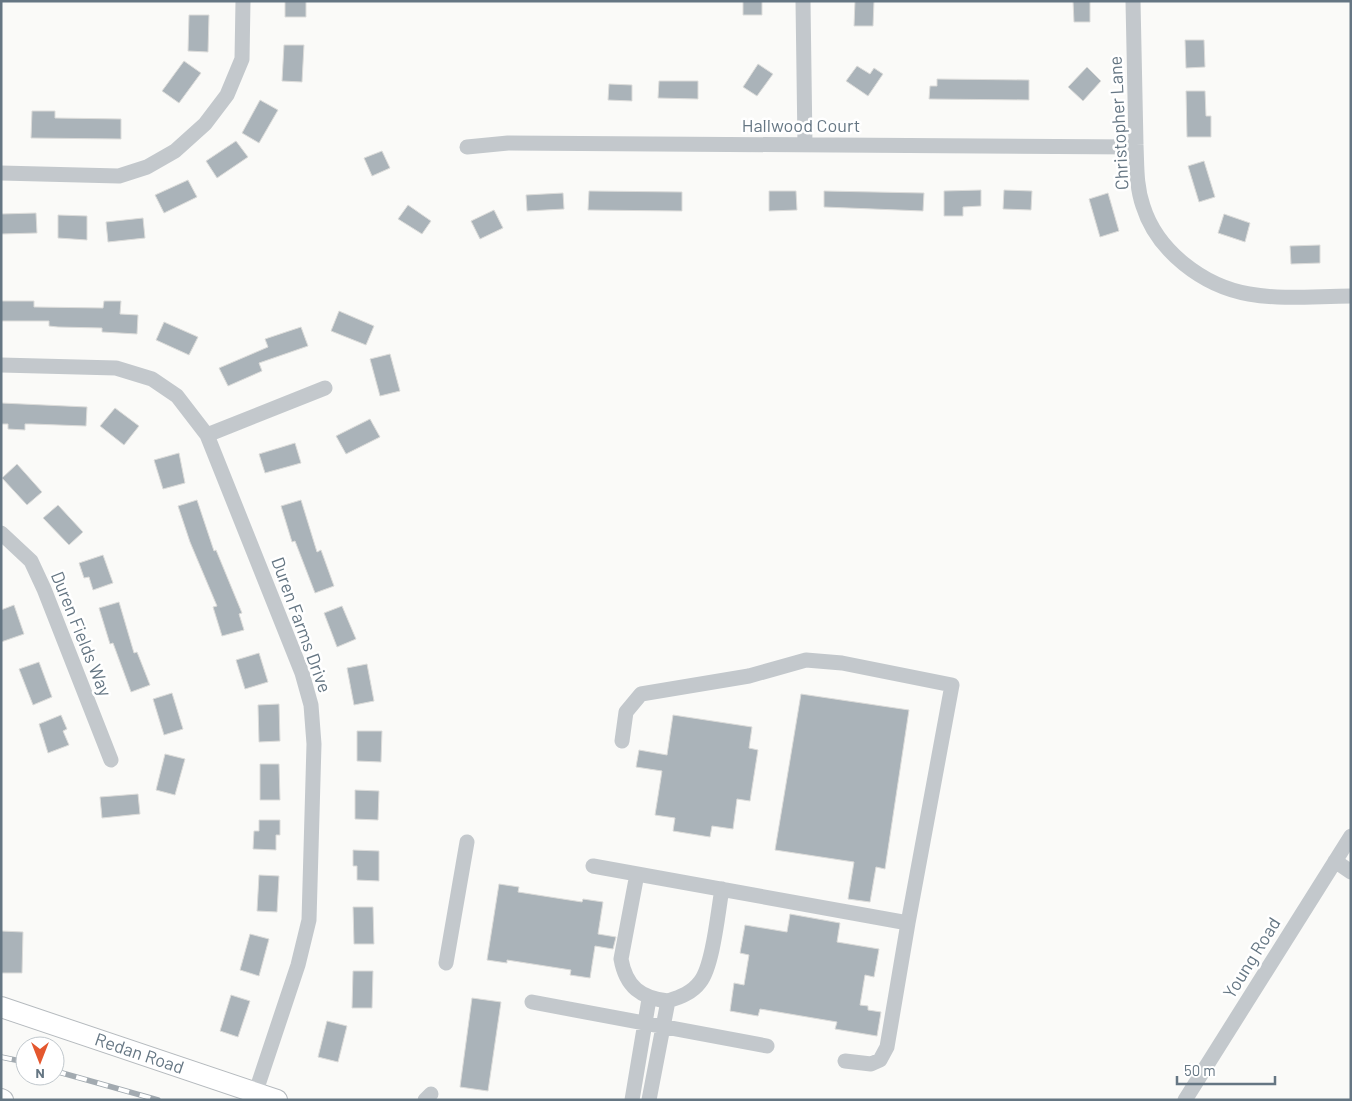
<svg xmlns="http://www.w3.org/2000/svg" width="1352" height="1101" font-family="Barlow,sans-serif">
<rect width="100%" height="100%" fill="#fafaf8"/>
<path fill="#aab3b9" stroke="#dcdcda" d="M 285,1 L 306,1 L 306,17 L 285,17 Z
M 743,1 L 762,1 L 762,15 L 743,15 Z
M 855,1 L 874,1 L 873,26 L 854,26 Z
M 1073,1 L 1090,1 L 1090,22 L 1074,22 Z
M 189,15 L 209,15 L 208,52 L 188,51 Z
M 1185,40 L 1204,40 L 1205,67 L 1186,68 Z
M 284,45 L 304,45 L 302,82 L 282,81 Z
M 184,61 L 201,73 L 179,103 L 162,91 Z
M 758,64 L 773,74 L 757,96 L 743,87 Z
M 857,66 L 870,74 L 874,68 L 883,74 L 868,96 L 846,81 Z
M 1087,67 L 1101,81 L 1083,101 L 1068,87 Z
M 937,79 L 1029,80 L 1029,100 L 929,99 L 930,86 L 937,86 Z
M 659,81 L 698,81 L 698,99 L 658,98 Z
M 609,84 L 632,85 L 632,101 L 608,100 Z
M 1186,91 L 1205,91 L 1206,116 L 1211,116 L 1211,137 L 1187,137 Z
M 260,100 L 278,110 L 259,143 L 242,133 Z
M 32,111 L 55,111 L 55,118 L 121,119 L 121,139 L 31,138 Z
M 236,141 L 248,157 L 217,178 L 206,161 Z
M 382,151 L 390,168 L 372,176 L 364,158 Z
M 1204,161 L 1215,197 L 1199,202 L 1188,166 Z
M 188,180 L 197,197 L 164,213 L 155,195 Z
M 981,190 L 981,206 L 963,207 L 963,216 L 944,216 L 944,191 Z
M 1004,190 L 1032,191 L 1031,210 L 1003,209 Z
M 589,191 L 682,192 L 682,211 L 588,210 Z
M 769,191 L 796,191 L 797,210 L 769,211 Z
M 824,191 L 924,193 L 923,211 L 824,207 Z
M 563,193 L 564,209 L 527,211 L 526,195 Z
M 1108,193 L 1119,231 L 1100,237 L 1089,199 Z
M 408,205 L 431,221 L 422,234 L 398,219 Z
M 494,210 L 503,228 L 480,239 L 471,221 Z
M 36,213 L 37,233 L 1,234 L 1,214 Z
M 1224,214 L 1250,223 L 1245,242 L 1218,233 Z
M 58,215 L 87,216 L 87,240 L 58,238 Z
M 143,218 L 145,238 L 108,242 L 106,222 Z
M 1320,245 L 1320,263 L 1291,264 L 1290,246 Z
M 1,301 L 34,301 L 34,307 L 103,308 L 104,301 L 121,301 L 120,314 L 138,315 L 137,334 L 102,332 L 102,328 L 58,327 L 49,326 L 49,321 L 1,321 Z
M 339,311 L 374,326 L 366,345 L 331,331 Z
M 164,322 L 198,337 L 189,355 L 156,340 Z
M 301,327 L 308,346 L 259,363 L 262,371 L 228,386 L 219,368 L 268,347 L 265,339 Z
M 390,354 L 400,391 L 380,396 L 370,359 Z
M 1,403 L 87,407 L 86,426 L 32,424 L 25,424 L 25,430 L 8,429 L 8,424 L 1,424 Z
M 115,408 L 139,426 L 124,445 L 100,426 Z
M 370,419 L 380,437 L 346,454 L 336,436 Z
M 295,443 L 301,463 L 265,473 L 259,454 Z
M 179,453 L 185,483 L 163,489 L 154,460 Z
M 17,464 L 42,492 L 27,505 L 2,478 Z
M 197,500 L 214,551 L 216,550 L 242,613 L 239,614 L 244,630 L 222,636 L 213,607 L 217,606 L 190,542 L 178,506 Z
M 301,500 L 317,552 L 321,550 L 334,586 L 315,593 L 295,541 L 292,542 L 281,506 Z
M 58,505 L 83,532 L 69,545 L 43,518 Z
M 103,555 L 113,583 L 93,590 L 89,577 L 84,578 L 79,563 Z
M 119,602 L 134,653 L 137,652 L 150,685 L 131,692 L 113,643 L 110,644 L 99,608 Z
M 14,605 L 24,634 L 1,642 L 1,610 Z
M 342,606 L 356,639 L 337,647 L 324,613 Z
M 259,653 L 268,682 L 245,689 L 236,660 Z
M 39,662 L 52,697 L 33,705 L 19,669 Z
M 367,664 L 374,701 L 354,705 L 347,668 Z
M 172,693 L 183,729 L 164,735 L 153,699 Z
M 801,694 L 909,710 L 885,869 L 876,867 L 870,902 L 848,899 L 854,862 L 775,850 Z
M 279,704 L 280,741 L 259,742 L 258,705 Z
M 61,715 L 67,729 L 63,731 L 69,745 L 48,753 L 39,724 Z
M 673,715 L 752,727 L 749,748 L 758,750 L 750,801 L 737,799 L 733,829 L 712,826 L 710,837 L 673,831 L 675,818 L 655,815 L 662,771 L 636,767 L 639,750 L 667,755 Z
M 357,731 L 382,731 L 381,762 L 357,761 Z
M 165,754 L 185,759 L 175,795 L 156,790 Z
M 260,764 L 279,764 L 280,800 L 260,800 Z
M 355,790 L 379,791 L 378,820 L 355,819 Z
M 138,794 L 140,814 L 102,818 L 100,797 Z
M 259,820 L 280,820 L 280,835 L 276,835 L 276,850 L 253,849 L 254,831 L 259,831 Z
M 353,850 L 379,851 L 379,881 L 357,880 L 357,866 L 353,866 Z
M 259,875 L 279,876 L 277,912 L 257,911 Z
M 499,884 L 519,887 L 518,892 L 582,902 L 583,899 L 603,902 L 598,934 L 616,937 L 613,949 L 595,946 L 590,978 L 570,975 L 571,970 L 507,960 L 507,963 L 487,960 Z
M 353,907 L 373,907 L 374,944 L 354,944 Z
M 790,914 L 840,923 L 837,942 L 879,949 L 874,977 L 865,975 L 860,1005 L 868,1006 L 868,1010 L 881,1012 L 877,1036 L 835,1029 L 837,1022 L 760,1009 L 758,1016 L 730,1011 L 734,983 L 744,985 L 749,955 L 740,953 L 745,925 L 787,932 Z
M 1,931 L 23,932 L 22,973 L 1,973 Z
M 250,934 L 269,939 L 259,976 L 240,970 Z
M 353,971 L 373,971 L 372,1008 L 352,1008 Z
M 231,995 L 250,1001 L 238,1037 L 220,1031 Z
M 472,998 L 501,1002 L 488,1091 L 460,1087 Z
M 327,1021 L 347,1026 L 338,1062 L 318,1057 Z"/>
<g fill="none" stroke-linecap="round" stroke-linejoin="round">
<defs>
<g id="major">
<path id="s1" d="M 1,1007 L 277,1100"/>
<path d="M 1,1099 L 3,1100"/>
</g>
</defs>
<use href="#major" stroke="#b5babe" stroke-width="22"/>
<path stroke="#c3c8cc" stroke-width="15" d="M 803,1 L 805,145
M 1133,1 C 1134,49 1135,97 1136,145 C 1137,166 1136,186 1143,206 C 1157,251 1203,286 1249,294 C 1282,300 1317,296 1351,296
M 467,147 L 508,143 L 1136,147
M 1,173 L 119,176 L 147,167 L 175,151 L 205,124 L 227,95 L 242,59 L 243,1
M 1,365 L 116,368 L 152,379 L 177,396 L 207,435 L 302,673 L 311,705 L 314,744 L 309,920 L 298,965 L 256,1091
M 207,435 L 325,388
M 1,533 L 31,561 L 44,589 L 111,760
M 622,741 L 626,712 L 641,694 L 749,676 L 806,660 L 842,663 L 952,685 L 908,923
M 1335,861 L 1351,872
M 593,866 L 908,923 L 887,1047 L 880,1060 L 871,1064 L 845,1061
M 637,874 L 621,959 C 626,987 641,998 668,1001
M 446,963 L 467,842
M 532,1002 L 767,1046
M 425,1100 L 431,1094
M 632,1100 L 649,999
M 649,1100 L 668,1001 C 680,997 692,993 700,982 C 713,966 718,911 722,889
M 1185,1100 L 1351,836"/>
<use href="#major" stroke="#fff" stroke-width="20"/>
<defs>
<path id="rail" d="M 1,1057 L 25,1062
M 55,1071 L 158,1100"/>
</defs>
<use href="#rail" stroke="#a2aab0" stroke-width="5.5"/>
<use href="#rail" stroke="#fff" stroke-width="4" stroke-dasharray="11" stroke-linecap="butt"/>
</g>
<g text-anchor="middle" stroke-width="5" stroke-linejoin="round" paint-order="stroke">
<g font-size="18" fill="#657683" stroke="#fff">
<text transform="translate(1119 123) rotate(-93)" y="6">Christopher Lane</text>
<text x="801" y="132">Hallwood Court</text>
<text transform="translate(301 625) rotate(70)" y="6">Duren Farms Drive</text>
<text transform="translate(81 634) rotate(68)" y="6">Duren Fields Way</text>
<text transform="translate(1252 958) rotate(-58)" y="6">Young Road</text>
<text dy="6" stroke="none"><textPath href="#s1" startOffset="146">Redan Road</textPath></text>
</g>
</g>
<rect width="1352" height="1101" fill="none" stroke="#657683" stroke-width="5"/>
<g transform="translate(40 1061) rotate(180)"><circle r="24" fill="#ffffff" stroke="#c1c8cd"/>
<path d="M0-4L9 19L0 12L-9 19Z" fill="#e4572e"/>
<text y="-8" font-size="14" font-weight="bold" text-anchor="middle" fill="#657683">N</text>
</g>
<path d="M1177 1076v8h98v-8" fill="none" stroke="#657683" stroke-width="2.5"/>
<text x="1184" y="1076" font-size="15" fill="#657683" stroke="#ffffff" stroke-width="4" paint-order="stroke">50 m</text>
</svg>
